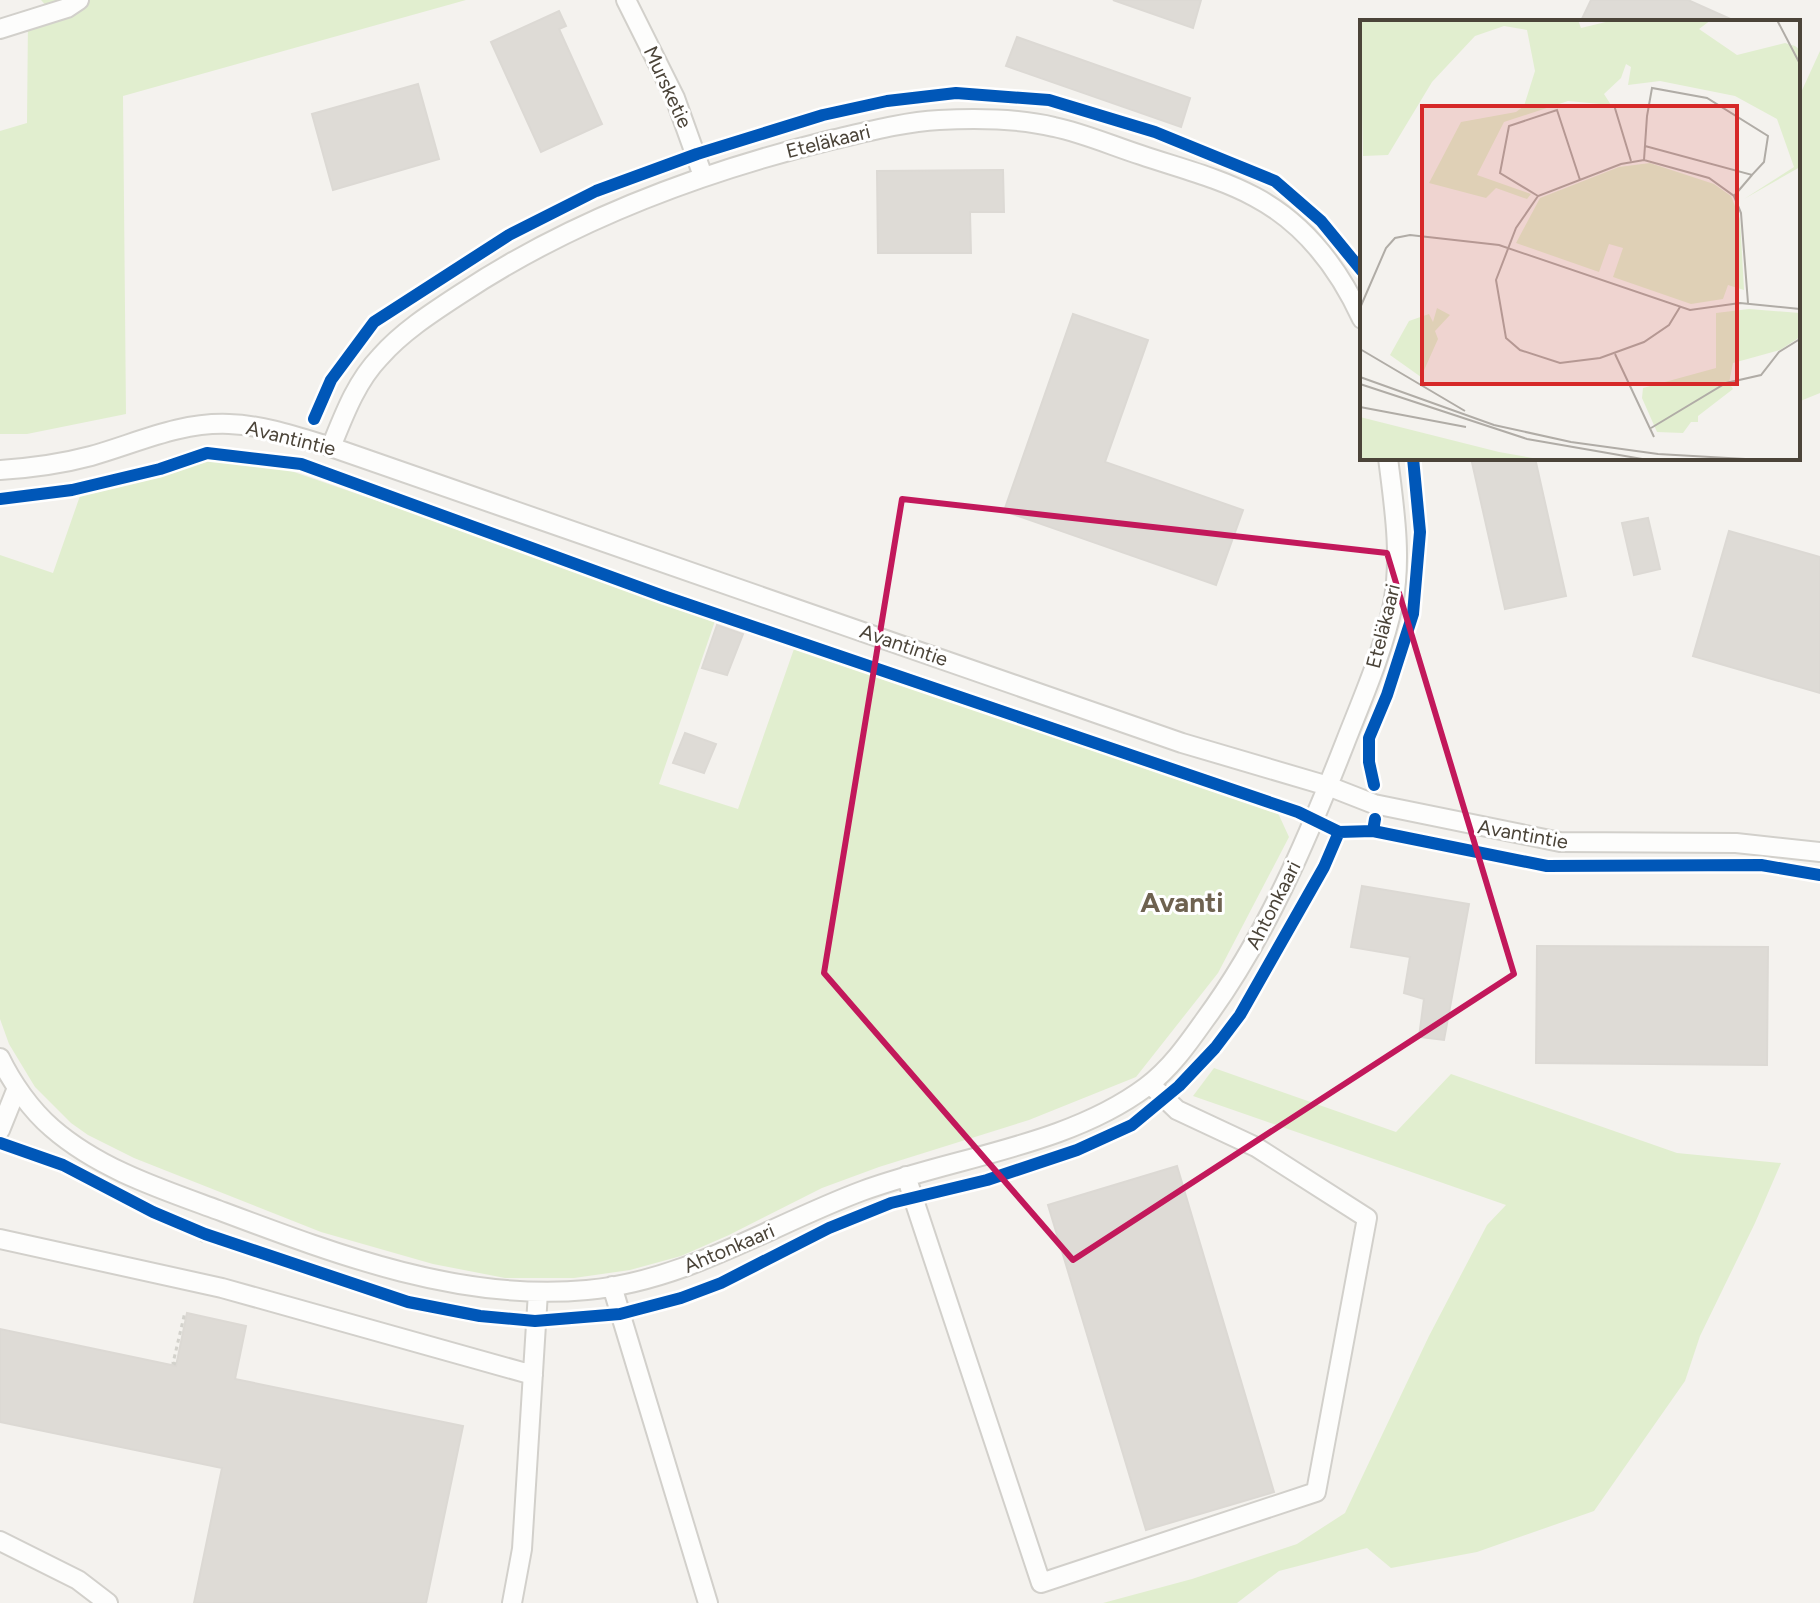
<svg xmlns="http://www.w3.org/2000/svg" width="1820" height="1603" font-family="Figtree,sans-serif">
<rect width="100%" height="100%" fill="#f4f2ee"/>
<path fill="#e1eecf" d="M 41,0 L 466,0 L 123,96 L 126,414 L 27,434 L 0,434 L 0,131 L 27,123 L 28,18 L 50,10 Z
M 1820,51 L 1820,393 L 1798,402 L 1798,99 Z
M 227,456 L 268,463 L 716,618 L 659,784 L 738,809 L 795,646 L 1278,813 L 1289,837 L 1218,973 L 1136,1077 L 1029,1120 L 879,1167 L 822,1188 L 729,1235 L 681,1256 L 630,1270 L 574,1278 L 505,1278 L 433,1264 L 321,1232 L 134,1158 L 88,1135 L 71,1123 L 35,1087 L 9,1044 L 0,1019 L 0,555 L 53,573 L 81,493 L 190,461 Z
M 1214,1068 L 1396,1132 L 1451,1074 L 1677,1153 L 1781,1163 L 1755,1223 L 1700,1336 L 1685,1381 L 1594,1511 L 1477,1552 L 1391,1568 L 1367,1548 L 1279,1571 L 1237,1603 L 1103,1603 L 1192,1579 L 1297,1544 L 1345,1513 L 1429,1336 L 1487,1225 L 1506,1205 L 1193,1096 Z"/>
<path fill="#dedbd6" stroke="#dcd9d4" stroke-width="2" d="M 1113,0 L 1201,0 L 1193,28 Z
M 1591,0 L 1688,0 L 1737,22 L 1584,22 L 1581,21 Z
M 559,11 L 566,26 L 559,29 L 602,124 L 541,152 L 491,42 Z
M 1017,37 L 1190,98 L 1181,127 L 1006,66 Z
M 418,84 L 439,159 L 333,190 L 312,114 Z
M 1003,170 L 1004,212 L 970,212 L 971,253 L 878,253 L 877,171 Z
M 1073,314 L 1148,340 L 1105,462 L 1243,510 L 1216,585 L 1004,511 Z
M 1471,458 L 1535,458 L 1566,596 L 1505,609 Z
M 1648,518 L 1660,569 L 1634,575 L 1622,523 Z
M 1729,531 L 1820,557 L 1820,693 L 1693,656 Z
M 717,625 L 743,634 L 727,675 L 702,668 Z
M 685,733 L 716,744 L 704,773 L 673,763 Z
M 1362,886 L 1469,904 L 1444,1040 L 1419,1037 L 1424,999 L 1404,993 L 1410,957 L 1351,947 Z
M 1537,946 L 1768,947 L 1767,1065 L 1536,1063 Z
M 1177,1166 L 1274,1492 L 1146,1530 L 1048,1205 Z
M 187,1313 L 246,1326 L 235,1379 L 463,1426 L 426,1603 L 194,1603 L 222,1468 L 0,1422 L 0,1329 L 176,1366 Z"/>
<g fill="none" stroke-linecap="round" stroke-linejoin="round">
<defs>
<path id="minor" d="M 626,0 L 675,98 L 703,176
M 0,29 L 67,8 L 79,0
M 331,447 C 344,415 356,382 380,357 C 403,331 433,312 462,293 C 574,219 701,172 831,140 C 866,132 903,122 939,120 C 977,118 1017,118 1054,127 C 1083,133 1113,146 1141,155 C 1179,168 1220,178 1255,197 C 1304,223 1339,269 1362,319
M 0,470 C 31,468 61,464 91,456 C 137,443 180,422 229,424 C 264,425 298,437 331,447 L 1182,743 L 1328,786 L 1374,804 L 1560,842 L 1736,843 L 1820,852
M 0,1058 C 12,1083 31,1110 52,1128 C 99,1169 161,1189 218,1210 C 335,1254 460,1302 587,1290 C 686,1281 771,1225 862,1191 C 954,1157 1067,1146 1146,1087 C 1170,1069 1187,1045 1204,1021 C 1266,937 1307,840 1345,743 C 1363,697 1383,652 1393,604 C 1402,556 1394,506 1388,458
M 0,1130 L 17,1088
M 906,1176 L 1041,1583 L 1316,1492 L 1367,1218 L 1256,1147 L 1177,1110 L 1150,1084
M 0,1239 L 222,1288 L 533,1375
M 612,1286 L 708,1603
M 0,1541 L 78,1580 L 108,1603
M 512,1603 L 522,1549 L 538,1292"/>
</defs>
<use href="#minor" stroke="#d2d0cb" stroke-width="22"/>
<path stroke="#d3d2cc" stroke-width="3" stroke-dasharray="4 4" stroke-linecap="butt" d="M 201,1242 L 205,1234
M 176,1364 L 173,1363 L 185,1312"/>
<use href="#minor" stroke="#fdfdfc" stroke-width="18"/>
<defs>
<path id="cycleway" d="M 314,419 L 331,380 L 374,322 L 509,235 L 596,191 L 697,154 L 823,115 L 887,101 L 956,93 L 1049,100 L 1155,132 L 1275,181 L 1321,221 L 1362,271
M 0,499 L 72,490 L 160,469 L 207,453 L 301,464 L 663,596 L 1298,812 L 1339,832
M 1374,785 L 1369,762 L 1369,738 L 1387,695 L 1413,614 L 1420,532 L 1413,458
M 1373,831 L 1547,866 L 1761,865 L 1820,875
M 0,1143 L 63,1165 L 153,1212 L 205,1234 L 408,1302 L 480,1316 L 535,1321 L 620,1314 L 681,1298 L 721,1283 L 829,1228 L 891,1203 L 987,1180 L 1077,1150 L 1132,1125 L 1179,1086 L 1215,1048 L 1240,1015 L 1324,867 L 1339,832 L 1373,831 L 1375,819"/>
</defs>
<use href="#cycleway" stroke="#fff" stroke-width="17"/>
<use href="#cycleway" stroke="#0057b8" stroke-width="12"/>
</g>
<path fill="none" stroke="#c2185b" stroke-width="6" stroke-linejoin="round" d="M 902,499 L 1387,553 L 1514,974 L 1073,1260 L 824,973 Z"/>
<g text-anchor="middle" stroke-width="6" stroke-linejoin="round" paint-order="stroke">
<g font-size="20" fill="#4b4439" stroke="#fff">
<text transform="translate(668 87) rotate(65)" y="7">Mursketie</text>
<text transform="translate(828 141) rotate(-14)" y="7">Eteläkaari</text>
<text transform="translate(291 438) rotate(14)" y="7">Avantintie</text>
<text transform="translate(1383 626) rotate(-76)" y="7">Eteläkaari</text>
<text transform="translate(904 645) rotate(19)" y="7">Avantintie</text>
<text transform="translate(1523 834) rotate(10)" y="7">Avantintie</text>
<text transform="translate(1273 905) rotate(-63)" y="7">Ahtonkaari</text>
<text transform="translate(729 1248) rotate(-23)" y="7">Ahtonkaari</text>
</g>
<g font-size="28" font-weight="bold" fill="#6e6250" stroke="#fff">
<text x="1182" y="912">Avanti</text>
</g>
</g>
<g transform="translate(1360 20)">
<rect width="440" height="440" fill="#f4f2ee"/>
<path d="M 0,0 L 218,0 L 221,8 L 254,0 L 351,0 L 339,9 L 377,35 L 425,23 L 435,26 L 440,30 L 440,147 L 384,179 L 434,147 L 417,99 L 375,76 L 300,61 L 268,65 L 271,47 L 266,44 L 261,58 L 244,74 L 251,85 L 208,81 L 144,102 L 117,155 L 171,174 L 167,179 L 136,168 L 126,178 L 69,163 L 101,102 L 156,92 L 164,86 L 175,51 L 167,10 L 144,6 L 115,16 L 72,62 L 28,135 L 3,136 ZM 290,143 L 354,164 L 371,176 L 380,199 L 384,270 L 368,265 L 363,279 L 331,284 L 253,257 L 263,228 L 249,224 L 239,252 L 156,223 L 180,178 L 259,147 ZM 77,288 L 90,295 L 75,311 L 78,319 L 61,357 L 30,335 L 49,301 L 69,294 L 73,302 ZM 389,289 L 440,293 L 440,317 L 420,330 L 373,343 L 369,363 L 373,369 L 338,396 L 338,402 L 331,402 L 323,413 L 297,412 L 282,378 L 283,368 L 356,348 L 356,293 ZM 0,397 L 139,432 L 184,440 L 0,440 Z" fill="#e1eecf"/>
<path fill="none" stroke="#b0aca6" stroke-width="2" d="M 417,0 L 440,44M 254,85 L 271,141M 284,140 L 287,96 L 292,68 L 347,78 L 408,116 L 404,142 L 392,155 L 285,126M 178,176 L 140,153 L 149,106 L 197,90 L 220,160M 374,176 L 392,155M 320,287 L 309,305 L 284,322 L 240,338 L 200,343 L 160,330 L 146,318 L 136,260 L 156,208 L 178,176 L 261,144 L 284,140 L 349,158 L 374,176 L 381,193 L 388,283M 0,288 L 26,228 L 35,218 L 50,215 L 139,225 L 330,290 L 380,283 L 440,289M 0,329 L 105,391M 255,334 L 294,417M 0,357 L 134,405 L 211,422 L 298,434 L 403,440M 0,364 L 167,419 L 288,440M 0,387 L 106,407M 291,408 L 366,363 L 401,355 L 419,332 L 440,319"/>
<path fill="#d62828" fill-opacity="0.15" stroke="#d62828" stroke-width="4" d="M 62,86 L 377,86 L 377,364 L 62,364 Z"/>
<rect width="440" height="440" fill="none" stroke="#4b4439" stroke-width="4"/>
</g>
</svg>
